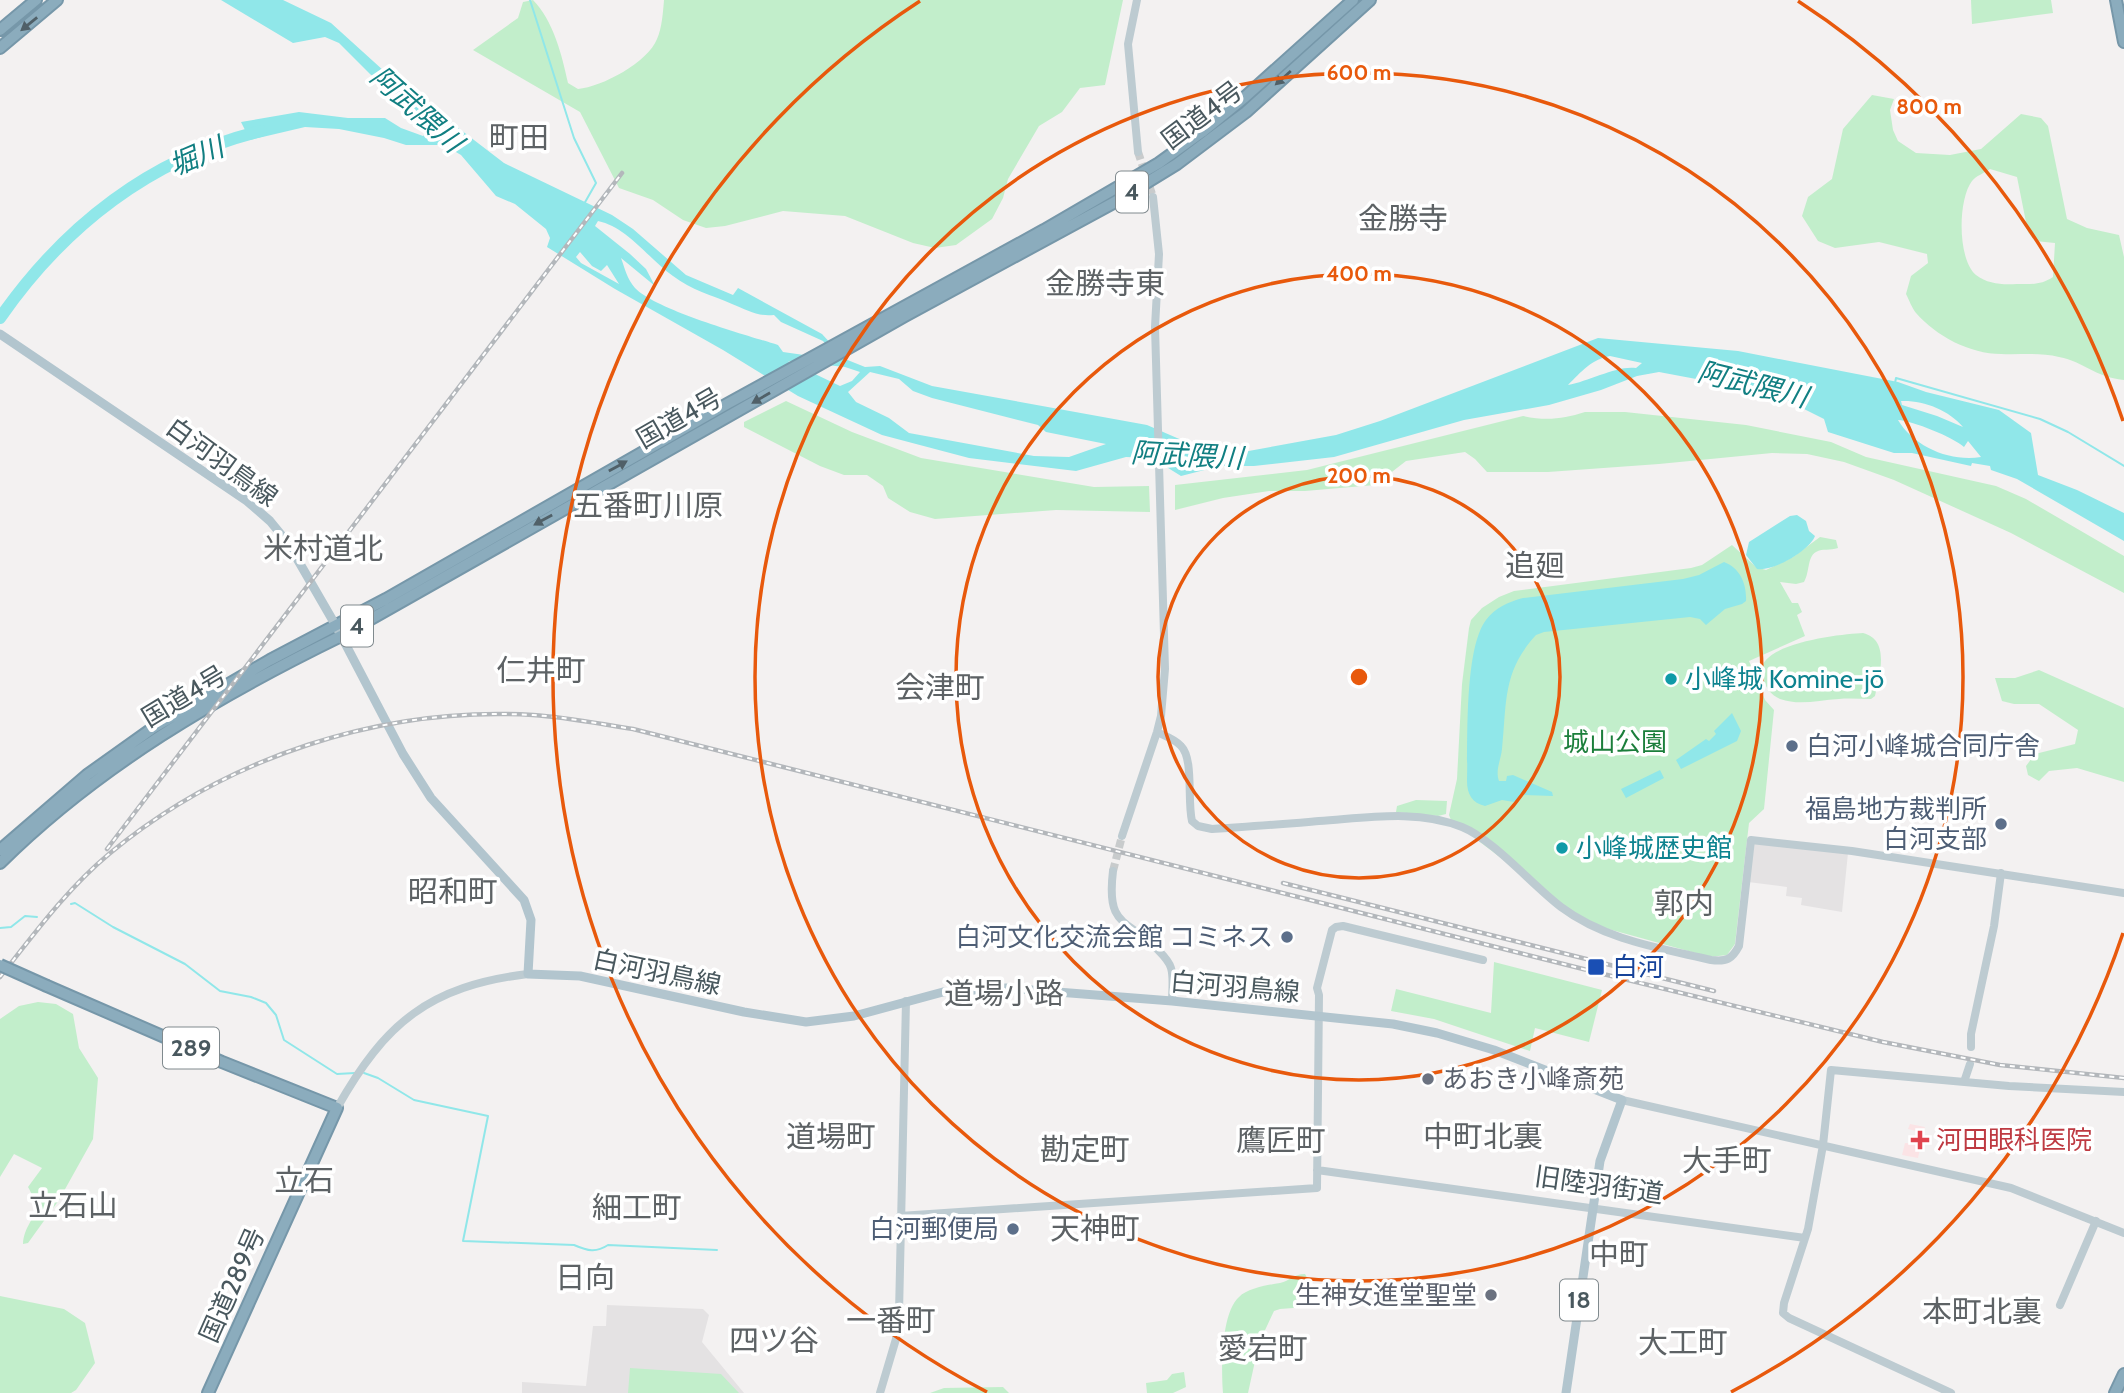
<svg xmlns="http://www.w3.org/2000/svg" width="2124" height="1393" font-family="Cabin,'Noto Sans JP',sans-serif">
<rect width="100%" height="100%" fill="#f3f1f1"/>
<path fill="#e4e2e3" d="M 1753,842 L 1848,853 L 1842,912 L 1801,905 L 1802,898 L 1786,896 L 1787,887 L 1748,882 Z
M 607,1305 L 703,1309 L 709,1315 L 702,1342 L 744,1393 L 522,1393 L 522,1382 L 586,1386 L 593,1326 L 606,1326 Z"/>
<path fill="#fbe3e5" d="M 1910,1124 L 1925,1127 L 1918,1158 L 1902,1155 L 1905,1143 L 1916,1144 L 1919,1137 L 1916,1131 L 1908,1129 Z"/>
<path fill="#c2eecb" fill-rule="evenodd" d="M 533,0 C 553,20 562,55 568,83 L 578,89 C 602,87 648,62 657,39 C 662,28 663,12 664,0 L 1123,0 L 1105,85 L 1080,88 L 1062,112 L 1039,126 L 1008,179 L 1003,198 L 992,219 L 956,245 L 935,248 L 913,243 L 845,216 L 783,211 L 725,226 L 706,228 L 683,220 L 653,200 L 619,188 L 580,112 L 473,50 L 518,18 L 523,2 Z
M 1971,0 L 2051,0 L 2053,13 L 1972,24 Z
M 1872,95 L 1894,99 L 1890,110 L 1893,130 L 1898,141 L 1916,153 L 1950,155 L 1981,149 L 2021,114 L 2041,118 L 2048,126 L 2067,219 L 2087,228 L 2119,235 L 2124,257 L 2124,380 C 2094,377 2085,362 2059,357 C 2040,352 2021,355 2001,354 C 1970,354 1936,336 1916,313 C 1912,308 1909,300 1906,294 L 1911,276 L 1928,263 L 1927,254 L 1879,242 L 1835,248 L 1818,241 L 1802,216 L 1808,197 L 1832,179 L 1843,129 ZM 1990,169 L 2017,177 L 2028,232 L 2035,241 L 2055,243 L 2053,277 C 2041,285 2032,284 2017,284 C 2002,285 1988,284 1976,275 C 1957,259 1958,199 1972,181 C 1976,176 1984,173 1990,169 Z
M 786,401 L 852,432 L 921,458 L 1094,487 L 1149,486 L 1150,512 L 1056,510 L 935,519 L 910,512 L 888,498 L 883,486 L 867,475 L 844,475 L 820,466 L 744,427 L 744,422 Z
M 1585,412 L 1625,412 L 1746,425 L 1831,442 L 1866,457 L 1996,486 L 2026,499 L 2124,556 L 2124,593 L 2011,533 L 1894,480 L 1844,462 L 1807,454 L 1772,453 L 1659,464 L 1548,472 L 1487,472 L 1475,459 L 1465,452 L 1406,461 L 1375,485 L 1305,491 L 1269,491 L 1223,498 L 1175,510 L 1175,485 L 1307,470 L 1523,416 C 1546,421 1563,419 1585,412 Z
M 1820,537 L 1836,540 L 1838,548 C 1830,551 1823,548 1816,552 C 1807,557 1810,572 1804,582 L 1796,584 L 1780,582 L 1792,603 L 1798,603 L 1802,612 L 1797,615 L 1805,636 L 1749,661 L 1765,700 L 1774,710 L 1764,809 L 1749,823 L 1735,944 L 1727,955 L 1710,957 L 1601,927 L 1567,908 L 1451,820 L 1449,815 L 1457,779 L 1462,684 L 1469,628 L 1471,620 L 1482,608 L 1499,597 L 1514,591 L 1691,568 L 1702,565 L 1732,545 L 1756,567 L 1766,570 L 1793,557 Z
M 1863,633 C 1891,640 1879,676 1875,696 L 1871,699 C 1860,699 1849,698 1839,699 C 1818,700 1800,706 1780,699 C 1771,695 1766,688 1763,679 C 1747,644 1841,634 1863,633 Z
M 2039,670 L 2124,708 L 2124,782 L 2077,768 L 2049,771 L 2039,781 L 2028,775 L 2026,766 L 2035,754 L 2075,744 L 2078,730 L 2039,704 L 2014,704 L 2002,701 L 1995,678 L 2015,678 Z
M 1416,800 L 1447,801 L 1446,814 L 1438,816 L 1396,812 L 1397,806 Z
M 1494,962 L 1602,990 L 1589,1042 L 1535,1028 L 1530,1051 L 1434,1019 L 1391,1011 L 1396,989 L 1491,1013 Z
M 38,1002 L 56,1004 L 73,1014 L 79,1048 L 98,1078 L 93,1139 L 59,1200 L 28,1243 L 23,1244 C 24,1220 45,1217 28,1187 L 42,1168 L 14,1154 L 0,1177 L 0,1019 L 19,1006 Z
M 1305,1274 L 1308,1279 L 1306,1307 L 1280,1309 L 1274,1311 L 1259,1343 L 1248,1393 L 1223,1393 C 1221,1370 1221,1313 1239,1297 C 1248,1288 1268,1285 1280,1283 C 1290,1281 1293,1274 1305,1274 Z
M 0,1296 L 64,1309 L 85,1323 L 95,1363 L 76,1390 L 71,1393 L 0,1393 Z
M 630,1368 L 721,1374 L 739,1393 L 628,1393 Z
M 1184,1372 L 1186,1387 L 1173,1393 L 1147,1393 L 1146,1383 L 1167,1380 L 1172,1374 Z
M 1003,1387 L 1009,1393 L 930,1393 L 944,1388 Z"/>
<path fill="#90e7e9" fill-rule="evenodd" d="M 221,0 L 283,0 L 331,23 L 384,71 L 504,163 L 612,215 L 633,229 L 686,275 L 733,295 L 738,288 L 822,334 L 845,359 L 865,367 L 880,366 L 932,386 L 1147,425 L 1207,451 L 1232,454 L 1336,435 L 1380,421 L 1598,338 L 1738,351 L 1898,382 L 1926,392 L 1999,410 L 2031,433 L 2038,475 L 2077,490 L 2124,513 L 2124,541 L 2017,479 L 1991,470 L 1990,466 L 1972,463 L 1971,466 L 1912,453 L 1894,453 L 1828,432 L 1824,419 L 1788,401 L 1744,388 L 1659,372 L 1637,376 L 1601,390 L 1549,405 L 1464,420 L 1334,457 L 1254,466 L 1220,466 L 1181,476 L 1152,458 L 1126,457 L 1076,471 L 969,458 L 882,435 L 798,396 L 723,350 L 615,289 L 547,247 L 550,238 L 546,229 L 515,204 L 496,196 L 461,155 L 444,145 L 406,145 L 384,138 L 339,129 L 305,127 L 250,140 L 241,122 L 299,112 L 348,118 L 385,118 L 401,128 L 423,136 L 431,131 L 407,104 L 370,74 L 339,43 L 325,37 L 293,43 ZM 598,221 C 627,227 649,259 673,276 C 691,290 712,295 732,304 C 747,310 758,317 774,315 L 781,322 L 823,341 L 839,360 L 783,352 L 778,345 C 746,335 656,310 635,288 C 627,279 625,269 621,258 L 655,286 L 646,269 L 630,254 L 595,226 ZM 580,252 L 592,266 L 601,271 L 607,265 L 619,284 L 581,263 L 576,257 ZM 1610,356 L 1642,363 L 1636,368 C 1618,365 1589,381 1568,385 C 1581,372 1592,359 1610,356 ZM 788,361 L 845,367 L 860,372 L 852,381 L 840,386 ZM 870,372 L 899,379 L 913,391 L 932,398 L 1038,425 L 1046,432 L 1106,444 L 1069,457 L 1034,456 L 909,433 L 889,418 L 856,402 L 848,392 ZM 1901,401 C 1923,400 1949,410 1963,427 L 1937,416 L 1902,405 ZM 1898,420 C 1913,421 1953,437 1964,447 L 1968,441 L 1981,457 C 1950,462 1914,447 1898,420 Z
M 1797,515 L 1806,521 L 1809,531 L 1815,536 C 1810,550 1773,572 1757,569 L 1746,555 L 1749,542 L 1790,516 Z
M 1724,562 C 1740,568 1747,584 1746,601 L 1742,604 L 1725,609 L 1706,625 L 1700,619 L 1690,617 L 1544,632 L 1536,635 C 1502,672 1507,703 1502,749 C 1501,760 1495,770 1499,781 L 1506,781 L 1507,776 L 1513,775 L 1552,792 L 1553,796 L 1522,795 L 1514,802 L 1502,800 L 1485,806 C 1472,803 1467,794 1467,781 C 1468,743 1464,649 1486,620 C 1495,608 1508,602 1523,598 L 1683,579 L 1699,575 Z
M 1732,713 L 1741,731 L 1737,741 L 1681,769 L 1676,760 L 1706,739 L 1709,741 L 1716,734 L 1714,731 Z
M 1660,770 L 1664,778 L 1626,798 L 1621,789 Z"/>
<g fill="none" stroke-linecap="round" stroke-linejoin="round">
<path stroke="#90e7e9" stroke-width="2" d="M 530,0 L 574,138 L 596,183 L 584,204
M 1895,383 L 1896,378 L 2040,419 L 2068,432 L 2124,466
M 71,904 L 75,903 L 113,927 L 185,964 L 220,991 L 251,997 L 266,1003 L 276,1015 L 284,1040 L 337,1074 L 355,1073
M 0,928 L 11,927 L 25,916 L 37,917
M 364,1073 L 378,1078 L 414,1100 L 488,1116 L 463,1241 L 574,1245 C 588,1251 596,1253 608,1245 L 717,1250"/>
<path stroke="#90e7e9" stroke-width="12" d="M 0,318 C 64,226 151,158 261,131"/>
<path stroke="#c8cbcc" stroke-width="8" stroke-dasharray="8 4" stroke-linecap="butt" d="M 1138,152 L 1153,197
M 1113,871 L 1122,836"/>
<defs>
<path id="highway" d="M 2116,0 L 2124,42
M 0,30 L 36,0
M 0,48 L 57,0
M 0,850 L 87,775 L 153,728 L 270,660 L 386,599 L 727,404 L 1044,230 L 1159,163 L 1202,132 L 1245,97 L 1353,0
M 0,863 C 98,766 218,696 341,636 L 905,316 L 1115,202 L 1177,164 L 1246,112 L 1370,0
M 47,986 L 222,1062 L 337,1108 L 208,1393
M 2115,1393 L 2124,1374"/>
</defs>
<use href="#highway" stroke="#7697a9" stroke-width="14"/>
<path stroke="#bdcbd1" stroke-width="8" d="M 1137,0 L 1128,44 L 1138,152
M 1157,732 C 1165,736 1175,739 1181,746 C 1194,759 1187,801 1192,821 L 1198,826 L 1212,829 C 1248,827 1283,824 1319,821 C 1366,818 1417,809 1462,827 C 1494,840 1532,885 1561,907 C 1605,940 1660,948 1711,960 C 1727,962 1732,959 1739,946 L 1751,840 L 1852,851 L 2124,893
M 1122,836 L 1157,732 L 1161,716 L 1165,669 L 1155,327 L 1159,254 L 1153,197
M 1113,871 C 1106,928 1127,918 1158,950 C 1163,955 1169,961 1171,968 C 1174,978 1172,991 1172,1001
M 1971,1047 L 1971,1034 L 1994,926 L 2001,873
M 1964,1082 L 1970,1064
M 1622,1100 L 2011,1188 L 2124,1233
M 337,1108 C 385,1023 429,986 528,974
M 1317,1170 L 1805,1238
M 900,1216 L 1317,1188 L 1319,995 L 1317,988 L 1332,930 L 1336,927 L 1343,926 L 1483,960
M 2060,1305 L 2096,1221
M 880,1393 L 896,1339 L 899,1313 L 906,1001
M 1951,1393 L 1789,1318 L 1783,1313 L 1784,1303 L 1808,1229 L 1823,1145 L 1831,1070 L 2009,1086 L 2124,1092"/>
<path stroke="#b2c5ce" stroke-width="9" d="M 0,334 L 247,501 L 270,521 L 288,543 L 336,626 L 403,754 L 431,798 L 524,900 L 531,920 L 528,974 L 580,976 L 744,1012 L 806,1022 L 854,1016 L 943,992 L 1006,988 L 1172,1001 L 1393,1024 L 1437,1033 L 1494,1050 L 1622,1100 L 1600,1161 L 1566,1393"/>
<use href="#highway" stroke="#8bacbd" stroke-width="10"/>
<defs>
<path id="rail" d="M 107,849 L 622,173
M 1283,883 L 1714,991
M 0,977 C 34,934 67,889 109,854 C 226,757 382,706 533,715 C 566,717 600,724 633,729 L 1595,972 L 1883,1042 L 2000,1065 L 2124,1078"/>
</defs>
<use href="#rail" stroke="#b3b7bb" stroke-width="4.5"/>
<use href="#rail" stroke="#fff" stroke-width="2" stroke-dasharray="5" stroke-linecap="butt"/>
<defs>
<path id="highway-bridge" d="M 0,965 L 47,986"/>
</defs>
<use href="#highway-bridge" stroke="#7697a9" stroke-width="14" stroke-linecap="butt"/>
<use href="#highway-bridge" stroke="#8bacbd" stroke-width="10"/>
</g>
<defs><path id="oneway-solid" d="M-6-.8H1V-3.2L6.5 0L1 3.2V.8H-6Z" transform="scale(1.75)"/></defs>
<g fill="#506068">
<use href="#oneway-solid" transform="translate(29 24) rotate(141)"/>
<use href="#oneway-solid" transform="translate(1283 78) rotate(138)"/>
<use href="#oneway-solid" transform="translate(761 398) rotate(150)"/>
<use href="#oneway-solid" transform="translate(618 466) rotate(-29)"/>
<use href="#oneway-solid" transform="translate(543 520) rotate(151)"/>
</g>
<g fill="none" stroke="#e8590c" stroke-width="3.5">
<circle cx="1359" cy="677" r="201"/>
<circle cx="1359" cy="677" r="403"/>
<circle cx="1359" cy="677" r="604"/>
<path d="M2123 933A806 806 0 0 1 1731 1392M987 1392A806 806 0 0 1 920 1M1798 1A806 806 0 0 1 2123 421"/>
</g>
<g fill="#0f9aa8" stroke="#fff" stroke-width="2.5">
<circle cx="1671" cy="679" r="7"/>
<circle cx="1562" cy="848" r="7"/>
</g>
<g fill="#5c6f8a" stroke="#fff" stroke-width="2.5">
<circle cx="1792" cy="746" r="7"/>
<circle cx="2001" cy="824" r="7"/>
<circle cx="1287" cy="937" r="7"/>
<circle cx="1013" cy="1229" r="7"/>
</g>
<rect fill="#1a4fb4" stroke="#fff" stroke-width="2.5" x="1587" y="958" width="18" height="18" rx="3.5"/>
<g fill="#6b7280" stroke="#fff" stroke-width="2.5">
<circle cx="1428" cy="1079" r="7"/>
<circle cx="1491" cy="1295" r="7"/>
</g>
<path fill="#e0444e" stroke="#fff" stroke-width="2.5" d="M1916.5 1129.5h7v7h7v7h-7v7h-7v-7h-7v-7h7z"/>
<g text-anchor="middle" stroke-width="7" stroke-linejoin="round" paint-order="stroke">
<g fill="#fff" stroke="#808a8e" stroke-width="2">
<rect x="1116" y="171.5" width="32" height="41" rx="5"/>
<rect x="341" y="605.5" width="32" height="41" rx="5"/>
<rect x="163" y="1027.5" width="56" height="41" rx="5"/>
<rect x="1560" y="1279.5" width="38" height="41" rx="5"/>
</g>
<g font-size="24" font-weight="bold" fill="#49585e">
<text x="1132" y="200">4</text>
<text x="357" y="634">4</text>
<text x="191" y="1056">289</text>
<text x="1579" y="1308">18</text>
</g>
<g font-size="26" fill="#49585e" stroke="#fff">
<text transform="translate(1202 115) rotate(-37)" y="9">国道4号</text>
<text transform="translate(679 418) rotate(-30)" y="9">国道4号</text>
<text transform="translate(222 462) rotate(36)" y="9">白河羽鳥線</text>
<text transform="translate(184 696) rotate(-31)" y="9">国道4号</text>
<text transform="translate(657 972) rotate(12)" y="9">白河羽鳥線</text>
<text transform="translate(1235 987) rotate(5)" y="9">白河羽鳥線</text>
<text transform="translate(1599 1185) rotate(8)" y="9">旧陸羽街道</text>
<text transform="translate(232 1285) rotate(-66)" y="9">国道289号</text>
</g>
<g font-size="26" fill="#0d838f" stroke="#fff" text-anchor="start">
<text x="1685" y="688">小峰城 Komine-jō</text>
<text x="1576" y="857">小峰城歴史館</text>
</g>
<g font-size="26" fill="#1b7e3b" stroke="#fff">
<text x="1615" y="751">城山公園</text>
</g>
<g font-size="26" fill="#4e5e75" stroke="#fff" text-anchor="end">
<text x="1806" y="755" text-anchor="start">白河小峰城合同庁舎</text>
<text x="1987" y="818">福島地方裁判所<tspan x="1987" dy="30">白河支部</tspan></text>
<text x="1273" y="946">白河文化交流会館 コミネス</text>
<text x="999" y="1238">白河郵便局</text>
</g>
<g font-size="26" fill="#164399" stroke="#fff" text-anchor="start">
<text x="1612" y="976">白河</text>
</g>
<g font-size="26" fill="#5b616d" stroke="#fff" text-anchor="start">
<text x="1442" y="1088">あおき小峰斎苑</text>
<text x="1477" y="1304" text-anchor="end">生神女進堂聖堂</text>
</g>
<g font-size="26" fill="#be3a42" stroke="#fff" text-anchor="start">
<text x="1936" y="1149">河田眼科医院</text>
</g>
<g font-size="28" font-style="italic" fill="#117f82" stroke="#fff">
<text transform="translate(417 109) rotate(42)" y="10">阿武隈川</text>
<text transform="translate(196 156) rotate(-23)" y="10">堀川</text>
<text transform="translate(1753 384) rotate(14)" y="10">阿武隈川</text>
<text transform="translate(1187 455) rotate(3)" y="10">阿武隈川</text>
</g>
<g font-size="30" fill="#5d6265" stroke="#fff">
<text x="519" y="148">町田</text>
<text x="1403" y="229">金勝寺</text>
<text x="1105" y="294">金勝寺東</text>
<text x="648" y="516">五番町川原</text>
<text x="323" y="559">米村道北</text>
<text x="1535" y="576">追廻</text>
<text x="541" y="681">仁井町</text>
<text x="940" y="698">会津町</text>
<text x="453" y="902">昭和町</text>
<text x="1684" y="914">郭内</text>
<text x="1004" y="1004">道場小路</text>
<text x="831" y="1147">道場町</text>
<text x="1483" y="1147">中町北裏</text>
<text x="1281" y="1151">鷹匠町</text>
<text x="1085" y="1160">勘定町</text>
<text x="1727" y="1171">大手町</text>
<text x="304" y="1191">立石</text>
<text x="73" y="1216">立石山</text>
<text x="637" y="1218">細工町</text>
<text x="1095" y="1239">天神町</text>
<text x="1619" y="1265">中町</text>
<text x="585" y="1288">日向</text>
<text x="1982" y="1322">本町北裏</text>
<text x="891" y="1331">一番町</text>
<text x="774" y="1351">四ツ谷</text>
<text x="1683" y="1353">大工町</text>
<text x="1263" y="1359">愛宕町</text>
</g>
</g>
<circle cx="1359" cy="677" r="10" fill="#e8590c" stroke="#fff" stroke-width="3.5"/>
<g font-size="21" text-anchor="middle" font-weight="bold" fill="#e8590c" stroke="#fff" stroke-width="7" stroke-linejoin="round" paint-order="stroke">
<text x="1359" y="80">600 m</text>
<text x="1929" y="114">800 m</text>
<text x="1359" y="281">400 m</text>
<text x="1359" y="483">200 m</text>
</g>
</svg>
